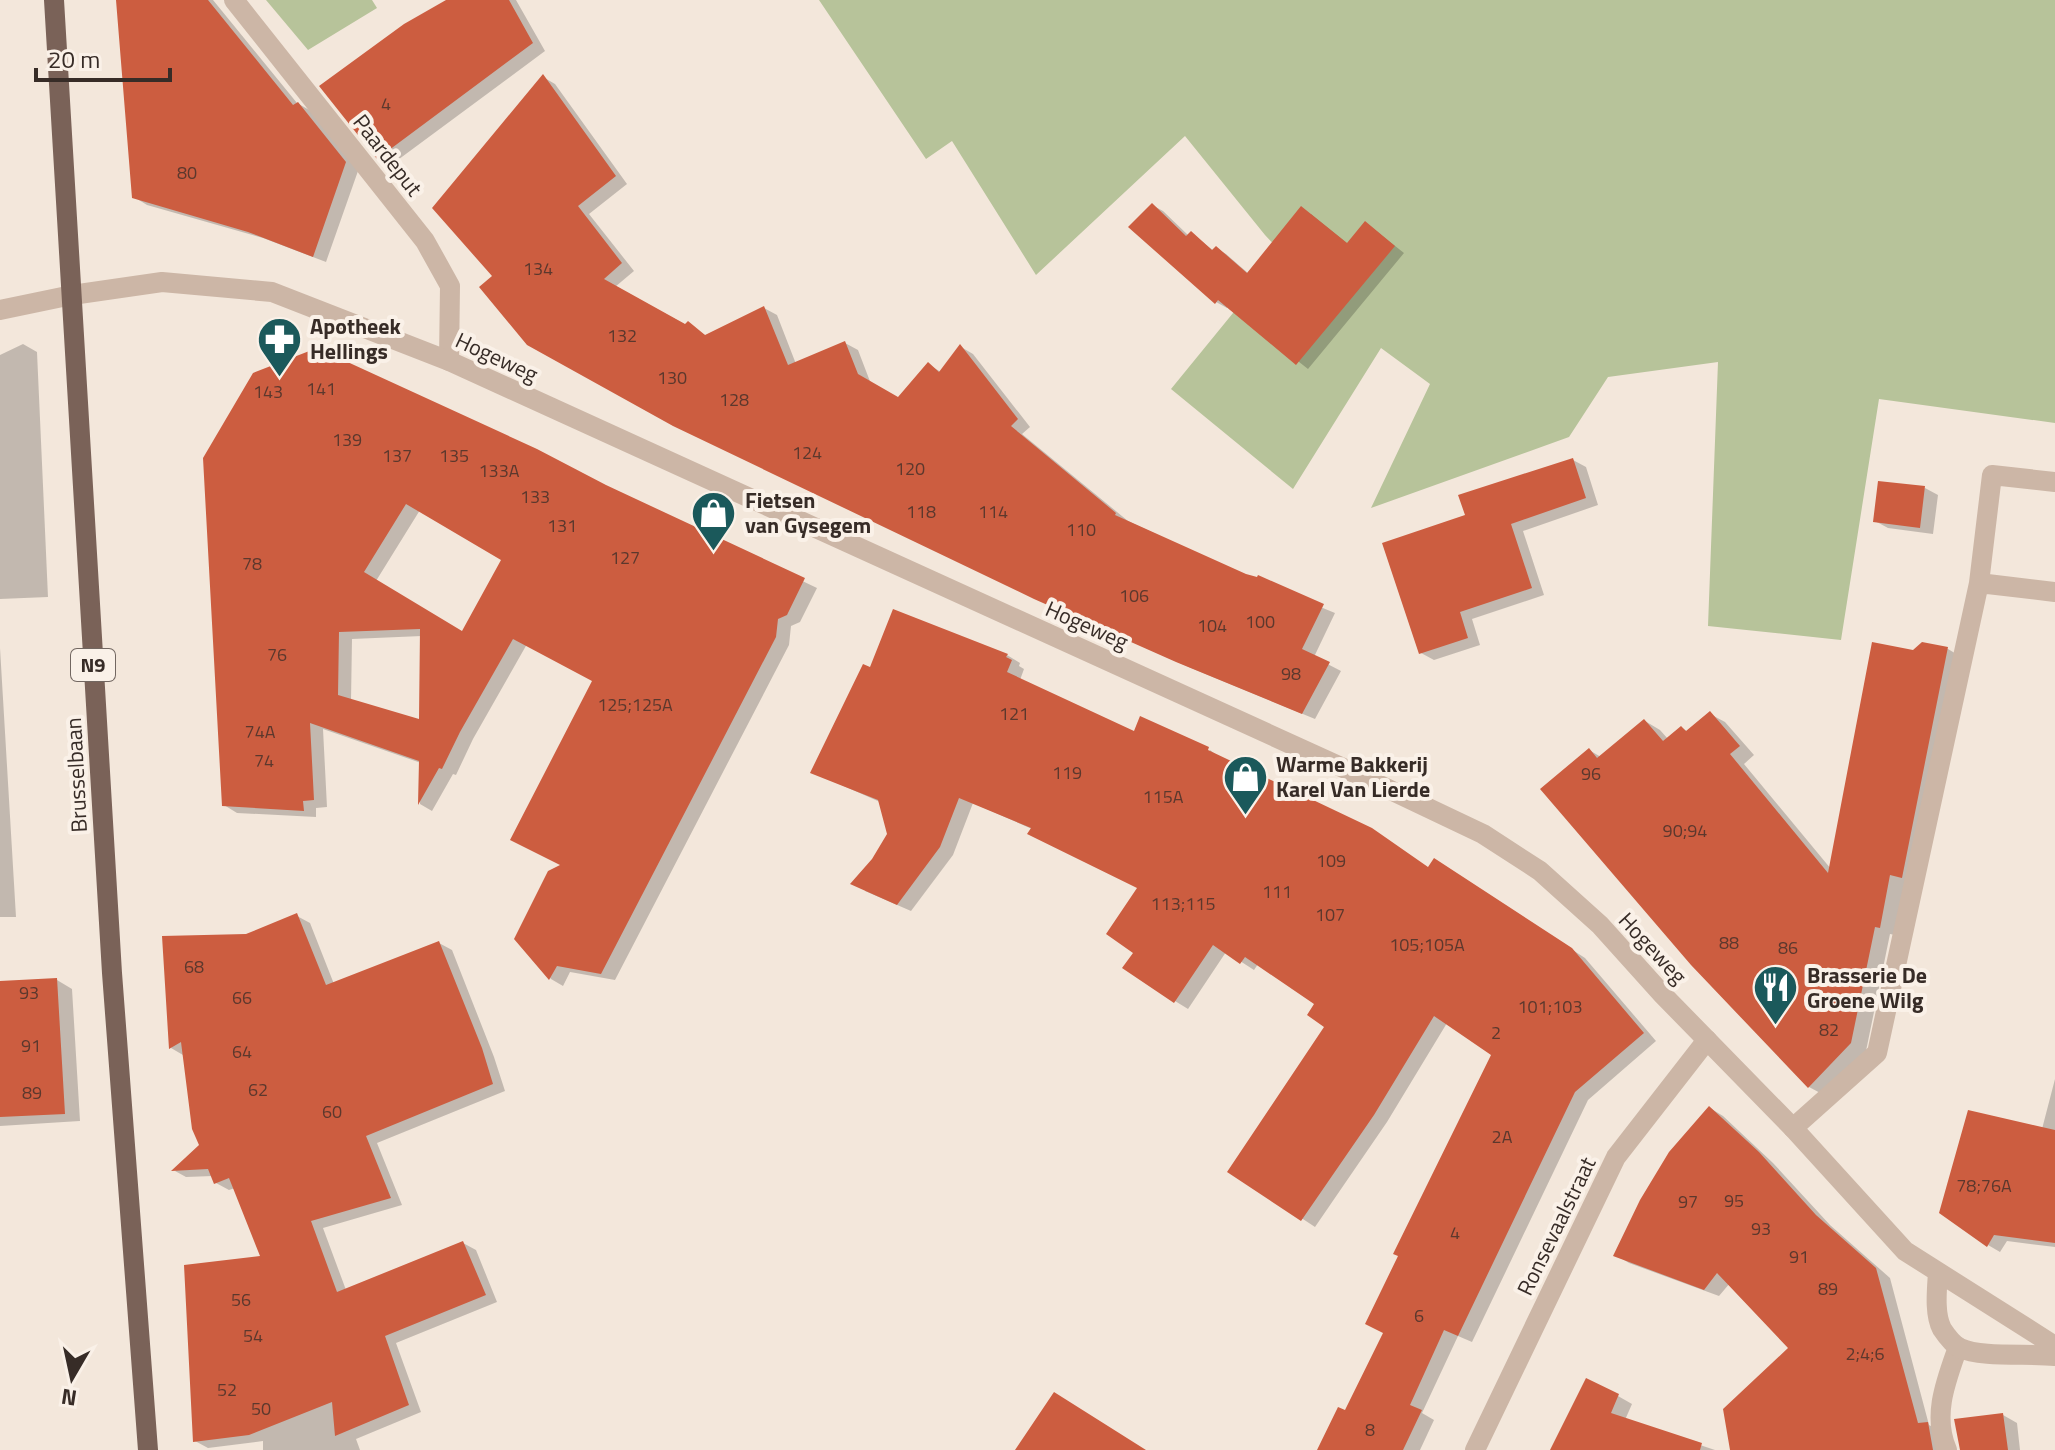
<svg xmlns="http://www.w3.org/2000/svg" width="2055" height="1450" font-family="'Titillium Web',sans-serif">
<rect width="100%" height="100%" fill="#f3e7db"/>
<path fill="#b7c39a" d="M 266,0 L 372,0 L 377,8 L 308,50 Z
M 819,0 L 2055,0 L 2055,423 L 1879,399 L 1841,640 L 1708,626 L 1718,362 L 1608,377 L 1569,437 L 1371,508 L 1430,384 L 1381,348 L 1293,489 L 1171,389 L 1282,253 L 1265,235 L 1185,136 L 1036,275 L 952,141 L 926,159 Z"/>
<path fill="#0003" fill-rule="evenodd" d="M 119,0 L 213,0 L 297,103 L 311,111 L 358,171 L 326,262 L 263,238 L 147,205 L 134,197 Z
M 449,0 L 516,0 L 545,51 L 391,165 L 378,158 Z
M 543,77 L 555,84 L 627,184 L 589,214 L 634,271 L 615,287 L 707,336 L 764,308 L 777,315 L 796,364 L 845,343 L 858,350 L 871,384 L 898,400 L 929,365 L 941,372 L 961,347 L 973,354 L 1030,427 L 1022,434 L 1128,521 L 1245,576 L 1335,613 L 1314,657 L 1341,671 L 1315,719 L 1191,668 L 1049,605 L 495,276 Z
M 1152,205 L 1163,211 L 1189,236 L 1191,233 L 1214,251 L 1216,248 L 1226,254 L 1249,274 L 1311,214 L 1348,244 L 1366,223 L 1404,253 L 1308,369 L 1228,306 L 1227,308 L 1216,302 Z
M 23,344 L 37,352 L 48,597 L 0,599 L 0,355 Z
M 205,458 L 605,487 L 817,588 L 800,622 L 791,626 L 789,645 L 615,980 L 570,972 L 563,986 L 551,979 L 517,939 L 563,865 L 594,680 L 527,644 L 473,739 L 456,775 L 453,774 L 432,811 L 420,804 L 421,763 L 323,729 L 327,807 L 316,808 L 316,817 L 237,813 L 224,805 ZM 420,510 L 504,560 L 463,634 L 376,581 ZM 422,636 L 421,722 L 351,701 L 352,639 Z
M 1573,460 L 1586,467 L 1598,505 L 1523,531 L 1544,595 L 1472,619 L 1480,645 L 1434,660 L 1421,653 L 1467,516 Z
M 1925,488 L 1938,495 L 1933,534 L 1888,528 L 1875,521 Z
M 1922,644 L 1948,649 L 1963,658 L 1895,935 L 1890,934 L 1866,1051 L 1824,1095 L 1809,1087 L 1589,750 L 1601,757 L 1645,721 L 1660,730 L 1668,739 L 1682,728 L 1688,732 L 1710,714 L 1725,722 L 1754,755 L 1744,764 L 1831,869 L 1914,652 Z
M 0,648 L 16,917 L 0,917 Z
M 1007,655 L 1020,663 L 1019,666 L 1024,669 L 1020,680 L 1135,733 L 1205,760 L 1210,750 L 1220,758 L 1429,869 L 1448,869 L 1585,958 L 1656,1041 L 1588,1100 L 1472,1342 L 1458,1336 L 1422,1413 L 1434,1420 L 1420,1450 L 1320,1450 L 1346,1413 L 1385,1333 L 1493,1054 L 1447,1023 L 1387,1122 L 1315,1227 L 1230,1171 L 1327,1027 L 1317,1003 L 1258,964 L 1254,970 L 1226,952 L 1188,1009 L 1175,1001 L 1125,968 L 1136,952 L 1139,888 L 1032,829 L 973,803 L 953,855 L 911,911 L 865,891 L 873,861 L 889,834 L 880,802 L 812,772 L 871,669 Z
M 297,916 L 310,923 L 334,984 L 439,943 L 452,950 L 494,1057 L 505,1091 L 377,1143 L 402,1205 L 323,1228 L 346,1290 L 463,1243 L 476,1250 L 497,1302 L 396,1343 L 421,1412 L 356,1439 L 360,1450 L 263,1450 L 263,1441 L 208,1448 L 195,1441 L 262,1258 L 235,1188 L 229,1190 L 216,1183 L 213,1176 L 186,1177 L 175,1171 L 201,1146 L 183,1055 L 171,1048 L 246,936 Z
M 57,980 L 72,989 L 80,1121 L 0,1126 L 0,983 Z
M 2055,1079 L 2055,1247 L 2007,1241 L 2000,1252 L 1988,1245 L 2042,1129 Z
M 1710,1108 L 1723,1116 L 1773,1163 L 1830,1225 L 1890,1278 L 1929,1425 L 1941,1432 L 1944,1450 L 1733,1450 L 1791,1348 L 1730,1283 L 1719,1296 L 1629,1263 L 1616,1255 Z
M 1618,1396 L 1632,1404 L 1625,1420 L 1715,1450 L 1552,1450 Z
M 2003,1415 L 2017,1423 L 2020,1450 L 1961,1450 Z"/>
<path fill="#cc5d40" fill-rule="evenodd" d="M 116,0 L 208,0 L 293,105 L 298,102 L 346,162 L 313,257 L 248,232 L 132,198 Z
M 446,0 L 509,0 L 533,43 L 377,159 L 319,86 L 404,24 Z
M 543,74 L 616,176 L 578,206 L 622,263 L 604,279 L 685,324 L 688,321 L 705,335 L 764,306 L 788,365 L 845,341 L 858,374 L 898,397 L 928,362 L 939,372 L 960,344 L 1018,419 L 1011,426 L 1116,513 L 1115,515 L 1246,574 L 1257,577 L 1258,575 L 1324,604 L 1302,649 L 1330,662 L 1302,714 L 1176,662 L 1034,599 L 673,426 L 527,345 L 479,287 L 492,276 L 432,208 Z
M 1152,203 L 1186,236 L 1191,231 L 1212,250 L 1216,246 L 1247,273 L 1301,206 L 1347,243 L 1365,221 L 1395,246 L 1296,365 L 1218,300 L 1215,304 L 1128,227 Z
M 317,348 L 537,449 L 606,485 L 805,578 L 787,615 L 778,619 L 776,637 L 601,974 L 557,966 L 549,980 L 514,939 L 548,871 L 560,865 L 510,840 L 592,681 L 513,639 L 460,732 L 442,769 L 439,768 L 418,805 L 419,761 L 310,723 L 314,800 L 303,801 L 304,811 L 222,806 L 203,458 L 253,373 ZM 406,504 L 501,560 L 462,631 L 364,572 ZM 420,629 L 419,719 L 338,695 L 339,632 Z
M 1573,458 L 1586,498 L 1511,524 L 1532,588 L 1460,612 L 1468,638 L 1419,654 L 1382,543 L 1465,515 L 1458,495 Z
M 1878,481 L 1925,486 L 1920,528 L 1873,522 Z
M 893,609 L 1008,654 L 1006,657 L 1012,660 L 1007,672 L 1134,731 L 1140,716 L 1209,747 L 1208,750 L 1372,828 L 1428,867 L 1434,858 L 1572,948 L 1644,1033 L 1575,1092 L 1458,1336 L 1444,1330 L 1410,1405 L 1422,1410 L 1403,1450 L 1317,1450 L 1338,1407 L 1345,1410 L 1383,1333 L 1365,1324 L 1398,1256 L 1393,1254 L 1491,1055 L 1434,1016 L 1374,1115 L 1301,1221 L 1227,1172 L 1324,1027 L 1307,1015 L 1314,1004 L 1245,957 L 1240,964 L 1213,945 L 1174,1003 L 1122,968 L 1133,953 L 1106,934 L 1137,888 L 1027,834 L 1031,828 L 959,798 L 940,847 L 897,905 L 850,884 L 872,859 L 887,834 L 878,800 L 810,773 L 863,664 L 870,667 Z
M 1872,642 L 1913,650 L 1922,642 L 1948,647 L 1902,878 L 1890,875 L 1880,928 L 1875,927 L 1851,1043 L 1808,1088 L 1691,965 L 1540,789 L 1589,748 L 1597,758 L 1644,719 L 1663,741 L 1681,726 L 1686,731 L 1710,711 L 1740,746 L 1730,754 L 1828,873 Z
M 297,913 L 326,985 L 439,941 L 482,1048 L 493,1084 L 366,1136 L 391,1198 L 311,1221 L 337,1292 L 463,1241 L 486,1295 L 385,1336 L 409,1405 L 335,1436 L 332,1402 L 249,1435 L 193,1442 L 184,1265 L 260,1256 L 229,1178 L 214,1184 L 208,1169 L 171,1171 L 199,1145 L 192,1129 L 181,1042 L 169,1049 L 162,936 L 246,934 Z
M 57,978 L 65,1114 L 0,1117 L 0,981 Z
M 1709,1106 L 1759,1152 L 1816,1215 L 1876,1268 L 1918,1423 L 1928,1422 L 1933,1450 L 1730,1450 L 1723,1409 L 1788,1348 L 1717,1273 L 1704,1290 L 1613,1256 L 1640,1200 L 1669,1152 Z
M 1968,1110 L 2055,1130 L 2055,1243 L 1994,1235 L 1987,1247 L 1939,1213 Z
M 1586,1378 L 1619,1394 L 1611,1413 L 1702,1443 L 1700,1450 L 1550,1450 Z
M 1054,1392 L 1146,1450 L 1015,1450 Z
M 2003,1413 L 2008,1450 L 1960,1450 L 1954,1419 Z"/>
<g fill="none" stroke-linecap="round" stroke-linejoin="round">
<path stroke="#ccb6a6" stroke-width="20" d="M 2055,482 L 1992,475 L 1979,583 L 2055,592
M 1793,1128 L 1877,1053 L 1979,583"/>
<path stroke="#ccb6a6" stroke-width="20" d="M 234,0 L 425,241 L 450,286 L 449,361
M 1475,1450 L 1616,1157 L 1707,1040
M 1947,1450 C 1932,1415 1946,1381 1958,1347"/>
<path stroke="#ccb6a6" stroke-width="20" d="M 0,310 L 72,295 L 162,282 L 272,292 L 449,361 L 1363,777 L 1483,834 L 1540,871 L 1600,925 L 1663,995 L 1793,1128 L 1905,1251 L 2055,1346
M 1938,1272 C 1937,1289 1934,1314 1942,1329 C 1946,1335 1954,1345 1960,1348 C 1981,1358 2029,1353 2055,1356"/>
<path stroke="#7a6258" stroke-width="20" d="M 54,0 L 112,973 L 148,1450"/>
</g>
<defs>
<symbol id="pharmacy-pin" viewBox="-11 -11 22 30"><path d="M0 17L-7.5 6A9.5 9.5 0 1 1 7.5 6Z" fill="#1b595b" stroke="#faf1e8"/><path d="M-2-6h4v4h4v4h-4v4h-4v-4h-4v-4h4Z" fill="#fff"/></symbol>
<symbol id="shop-pin" viewBox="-11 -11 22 30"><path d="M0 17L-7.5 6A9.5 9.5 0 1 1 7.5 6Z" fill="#1b595b" stroke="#faf1e8"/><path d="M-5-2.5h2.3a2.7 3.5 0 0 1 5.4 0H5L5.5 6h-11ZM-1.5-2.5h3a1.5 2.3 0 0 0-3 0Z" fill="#fff"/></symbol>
<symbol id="restaurant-pin" viewBox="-11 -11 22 30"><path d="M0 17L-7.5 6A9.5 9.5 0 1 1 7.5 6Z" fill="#1b595b" stroke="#faf1e8"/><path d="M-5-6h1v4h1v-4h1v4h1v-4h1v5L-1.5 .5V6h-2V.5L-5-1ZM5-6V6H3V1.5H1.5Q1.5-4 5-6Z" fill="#fff"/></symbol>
</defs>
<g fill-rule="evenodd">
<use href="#pharmacy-pin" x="254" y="314" width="51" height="69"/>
<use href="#shop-pin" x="688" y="488" width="51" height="69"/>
<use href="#shop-pin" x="1220" y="752" width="51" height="69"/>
<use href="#restaurant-pin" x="1750" y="962" width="51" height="69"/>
</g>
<g text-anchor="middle" stroke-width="8" stroke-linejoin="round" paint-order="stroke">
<g font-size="18" fill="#5c382d">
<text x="386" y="110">4</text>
<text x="187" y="179">80</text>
<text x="538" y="275">134</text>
<text x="622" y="342">132</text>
<text x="672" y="384">130</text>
<text x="321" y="395">141</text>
<text x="268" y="398">143</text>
<text x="734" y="406">128</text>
<text x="347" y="446">139</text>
<text x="807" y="459">124</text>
<text x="397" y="462">137</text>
<text x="454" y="462">135</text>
<text x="910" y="475">120</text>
<text x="499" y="477">133A</text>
<text x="535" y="503">133</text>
<text x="921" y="518">118</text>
<text x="993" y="518">114</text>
<text x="562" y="532">131</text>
<text x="1081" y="536">110</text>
<text x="625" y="564">127</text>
<text x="252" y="570">78</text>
<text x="1134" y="602">106</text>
<text x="1260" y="628">100</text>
<text x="1212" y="632">104</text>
<text x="277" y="661">76</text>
<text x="1291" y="680">98</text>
<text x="635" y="711">125;125A</text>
<text x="1014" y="720">121</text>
<text x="260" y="738">74A</text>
<text x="264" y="767">74</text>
<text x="1067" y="779">119</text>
<text x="1591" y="780">96</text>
<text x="1163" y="803">115A</text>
<text x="1685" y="837">90;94</text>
<text x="1331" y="867">109</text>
<text x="1277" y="898">111</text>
<text x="1183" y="910">113;115</text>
<text x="1330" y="921">107</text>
<text x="1729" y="949">88</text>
<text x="1427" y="951">105;105A</text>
<text x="1788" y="954">86</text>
<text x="194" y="973">68</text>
<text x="29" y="999">93</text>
<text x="242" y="1004">66</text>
<text x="1550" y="1013">101;103</text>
<text x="1829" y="1036">82</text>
<text x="1496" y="1039">2</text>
<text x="31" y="1052">91</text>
<text x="242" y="1058">64</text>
<text x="258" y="1096">62</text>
<text x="32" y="1099">89</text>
<text x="332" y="1118">60</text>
<text x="1502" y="1143">2A</text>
<text x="1984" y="1192">78;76A</text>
<text x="1734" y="1207">95</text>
<text x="1688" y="1208">97</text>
<text x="1761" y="1235">93</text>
<text x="1455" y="1239">4</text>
<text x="1799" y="1263">91</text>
<text x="1828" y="1295">89</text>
<text x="241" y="1306">56</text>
<text x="1419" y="1322">6</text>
<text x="253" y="1342">54</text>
<text x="1865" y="1360">2;4;6</text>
<text x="227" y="1396">52</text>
<text x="261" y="1415">50</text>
<text x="1370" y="1436">8</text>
</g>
<rect fill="#faf1e8" stroke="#726761" stroke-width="2" x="71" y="649" width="44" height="32" rx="6"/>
<g font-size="20" font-weight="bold" fill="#372c27">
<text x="93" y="672">N9</text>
</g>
<g font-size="22" fill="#372c27" stroke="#faf1e8">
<text transform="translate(388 155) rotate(52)" y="8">Paardeput</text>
<text transform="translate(497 357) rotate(25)" y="8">Hogeweg</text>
<text transform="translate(1087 625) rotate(24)" y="8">Hogeweg</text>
<text transform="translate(76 775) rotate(-93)" y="8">Brusselbaan</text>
<text transform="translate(1653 948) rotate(47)" y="8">Hogeweg</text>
<text transform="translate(1556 1226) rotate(-64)" y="8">Ronsevaalstraat</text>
</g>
<g font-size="22" font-weight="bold" fill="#372c27" stroke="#faf1e8" text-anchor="start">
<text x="310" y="334">Apotheek<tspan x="310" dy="25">Hellings</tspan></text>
<text x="745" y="508">Fietsen<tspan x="745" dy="25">van Gysegem</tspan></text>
<text x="1276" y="772">Warme Bakkerij<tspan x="1276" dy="25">Karel Van Lierde</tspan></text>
<text x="1807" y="983">Brasserie De<tspan x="1807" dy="25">Groene Wilg</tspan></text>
</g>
</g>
<g transform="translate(72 1378) rotate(189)" stroke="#faf1e8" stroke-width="6" paint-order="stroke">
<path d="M0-6L14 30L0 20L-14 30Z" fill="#372c27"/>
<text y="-12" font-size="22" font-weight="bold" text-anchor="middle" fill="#372c27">N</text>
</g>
<path d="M36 68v12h134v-12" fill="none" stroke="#372c27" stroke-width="4"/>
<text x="48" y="68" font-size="24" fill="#372c27" stroke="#faf1e8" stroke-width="6" paint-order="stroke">20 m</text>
</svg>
